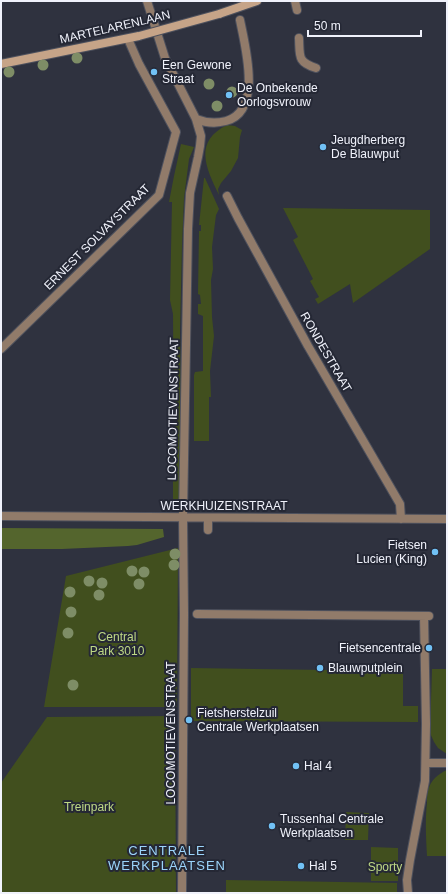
<svg xmlns="http://www.w3.org/2000/svg" width="448" height="894" font-family="Helvetica,sans-serif">
<rect width="100%" height="100%" fill="#2f323f"/>
<path fill="#414f1e" d="M 227,125 L 235,126 L 242,130 L 240,137 L 238,158 L 231,171 L 221,183 L 218,189 L 219,195 C 206,168 193,142 227,125 Z
M 181,144 L 194,147 L 189,159 L 184,198 L 182,245 L 180,332 L 181,405 L 179,499 L 177,504 L 173,505 L 173,466 L 174,457 L 173,314 L 170,300 L 172,202 L 169,202 L 174,176 Z
M 204,178 L 205,178 L 219,209 L 216,215 L 212,247 L 213,269 L 211,280 L 212,317 L 214,336 L 210,371 L 211,397 L 209,397 L 209,441 L 194,441 L 194,375 L 195,372 L 203,371 L 203,316 L 198,314 L 198,304 L 201,304 L 200,295 L 198,294 L 199,231 L 201,231 L 201,225 L 199,225 Z
M 283,208 L 430,210 L 430,249 L 353,303 L 350,284 L 318,304 L 315,299 L 319,297 L 310,281 L 313,279 L 293,240 L 298,237 Z
M 178,548 L 177,707 L 44,707 L 66,576 Z
M 191,668 L 403,671 L 403,706 L 418,706 L 418,722 L 191,721 Z
M 432,669 L 447,669 L 447,754 L 438,748 L 434,742 L 430,733 Z
M 175,716 L 176,893 L 1,893 L 1,783 L 47,717 Z
M 447,770 L 447,856 L 427,856 C 426,838 425,820 427,803 C 427,799 427,794 428,790 C 431,780 438,774 447,770 Z
M 346,812 L 369,813 L 368,840 L 345,840 Z
M 371,847 L 398,848 L 398,881 L 371,881 Z
M 226,880 L 397,883 L 397,893 L 226,893 Z"/>
<path fill="#54652d" d="M 1,528 L 163,529 L 164,537 L 137,545 L 128,546 L 62,549 L 1,549 Z"/>
<g fill="none" stroke-linecap="round" stroke-linejoin="round">
<defs>
<path id="lane" d="M 295,1 L 297,10
M 299,38 C 300,56 297,62 316,68
M 208,518 L 208,530"/>
<path id="street" d="M 147,1 L 165,58 L 196,119 L 201,136 L 200,146 L 198,157 L 190,193 L 188,229 L 183,517 L 184,614 L 182,893
M 196,119 C 206,123 215,124 226,121 C 263,111 245,46 240,20
M 227,196 L 238,218 L 308,346 L 400,504 L 401,519
M 1,349 L 159,195 L 176,132 L 139,64 L 128,39
M 1,516 L 447,519
M 197,614 L 429,616
M 426,763 L 447,763
M 408,893 L 407,880 L 410,860 L 425,781 L 426,724 L 424,616"/>
<path id="secondary" d="M 219,14 L 257,1
M 1,64 L 139,36"/>
</defs>
<use href="#lane" stroke="#4e515d" stroke-width="10"/>
<use href="#street" stroke="#4e515d" stroke-width="10"/>
<use href="#secondary" stroke="#4e515d" stroke-width="10"/>
<use href="#lane" stroke="#917b6a" stroke-width="8"/>
<use href="#street" stroke="#917b6a" stroke-width="8"/>
<use href="#secondary" stroke="#c6a488" stroke-width="8"/>
<defs>
<path id="secondary-bridge" d="M 139,36 L 219,14"/>
</defs>
<use href="#secondary-bridge" stroke="#4e515d" stroke-width="10" stroke-linecap="butt"/>
<use href="#secondary-bridge" stroke="#c6a488" stroke-width="8"/>
</g>
<g fill="#7e8d66">
<circle cx="77" cy="58" r="5.5"/>
<circle cx="43" cy="65" r="5.5"/>
<circle cx="9" cy="72" r="5.5"/>
<circle cx="209" cy="84" r="5.5"/>
<circle cx="232" cy="92" r="5.5"/>
<circle cx="217" cy="106" r="5.5"/>
<circle cx="175" cy="554" r="5.5"/>
<circle cx="174" cy="565" r="5.5"/>
<circle cx="132" cy="571" r="5.5"/>
<circle cx="144" cy="572" r="5.5"/>
<circle cx="89" cy="581" r="5.5"/>
<circle cx="102" cy="583" r="5.5"/>
<circle cx="139" cy="584" r="5.5"/>
<circle cx="70" cy="592" r="5.5"/>
<circle cx="99" cy="595" r="5.5"/>
<circle cx="71" cy="612" r="5.5"/>
<circle cx="68" cy="633" r="5.5"/>
<circle cx="73" cy="685" r="5.5"/>
</g>
<g fill="#71c1f5" stroke="#252835" stroke-width="1.5">
<circle cx="154" cy="72" r="4"/>
<circle cx="229" cy="95" r="4"/>
<circle cx="323" cy="147" r="4"/>
<circle cx="435" cy="552" r="4"/>
<circle cx="429" cy="648" r="4"/>
<circle cx="320" cy="668" r="4"/>
<circle cx="189" cy="720" r="4"/>
<circle cx="296" cy="766" r="4"/>
<circle cx="272" cy="826" r="4"/>
<circle cx="301" cy="866" r="4"/>
</g>
<g text-anchor="middle" stroke-width="4" stroke-linejoin="round" paint-order="stroke">
<g font-size="12" fill="#f0f2fb" stroke="#252835">
<text transform="translate(115 27) rotate(-13)" y="4">MARTELARENLAAN</text>
<text transform="translate(97 237) rotate(-45)" y="4">ERNEST SOLVAYSTRAAT</text>
<text transform="translate(326 352) rotate(60)" y="4">RONDESTRAAT</text>
<text transform="translate(173 409) rotate(-89)" y="4">LOCOMOTIEVENSTRAAT</text>
<text x="224" y="510">WERKHUIZENSTRAAT</text>
<text transform="translate(171 733) rotate(-90)" y="4">LOCOMOTIEVENSTRAAT</text>
</g>
<g font-size="12" fill="#f0f2fb" stroke="#252835" text-anchor="start">
<text x="162" y="69">Een Gewone<tspan x="162" dy="14">Straat</tspan></text>
<text x="237" y="92">De Onbekende<tspan x="237" dy="14">Oorlogsvrouw</tspan></text>
<text x="331" y="144">Jeugdherberg<tspan x="331" dy="14">De Blauwput</tspan></text>
<text x="427" y="549" text-anchor="end">Fietsen<tspan x="427" dy="14">Lucien (King)</tspan></text>
<text x="421" y="652" text-anchor="end">Fietsencentrale</text>
<text x="328" y="672">Blauwputplein</text>
<text x="197" y="717">Fietsherstelzuil<tspan x="197" dy="14">Centrale Werkplaatsen</tspan></text>
<text x="304" y="770">Hal 4</text>
<text x="280" y="823">Tussenhal Centrale<tspan x="280" dy="14">Werkplaatsen</tspan></text>
<text x="309" y="870">Hal 5</text>
</g>
<g font-size="12" fill="#bed885" stroke="#252835">
<text x="117" y="641">Central<tspan x="117" dy="14">Park 3010</tspan></text>
<text x="89" y="811">Treinpark</text>
<text x="385" y="871">Sporty</text>
</g>
<g font-size="13" letter-spacing="1" fill="#9bd4fa" stroke="#252835">
<text x="167" y="855">CENTRALE<tspan x="167" dy="15">WERKPLAATSEN</tspan></text>
</g>
</g>
<rect width="448" height="894" fill="none" stroke="#f0f2fb" stroke-width="4"/>
<path d="M308 30v6h113v-6" fill="none" stroke="#f0f2fb" stroke-width="2"/>
<text x="314" y="30" font-size="12" fill="#f0f2fb" stroke="#252835" stroke-width="3" paint-order="stroke">50 m</text>
</svg>
